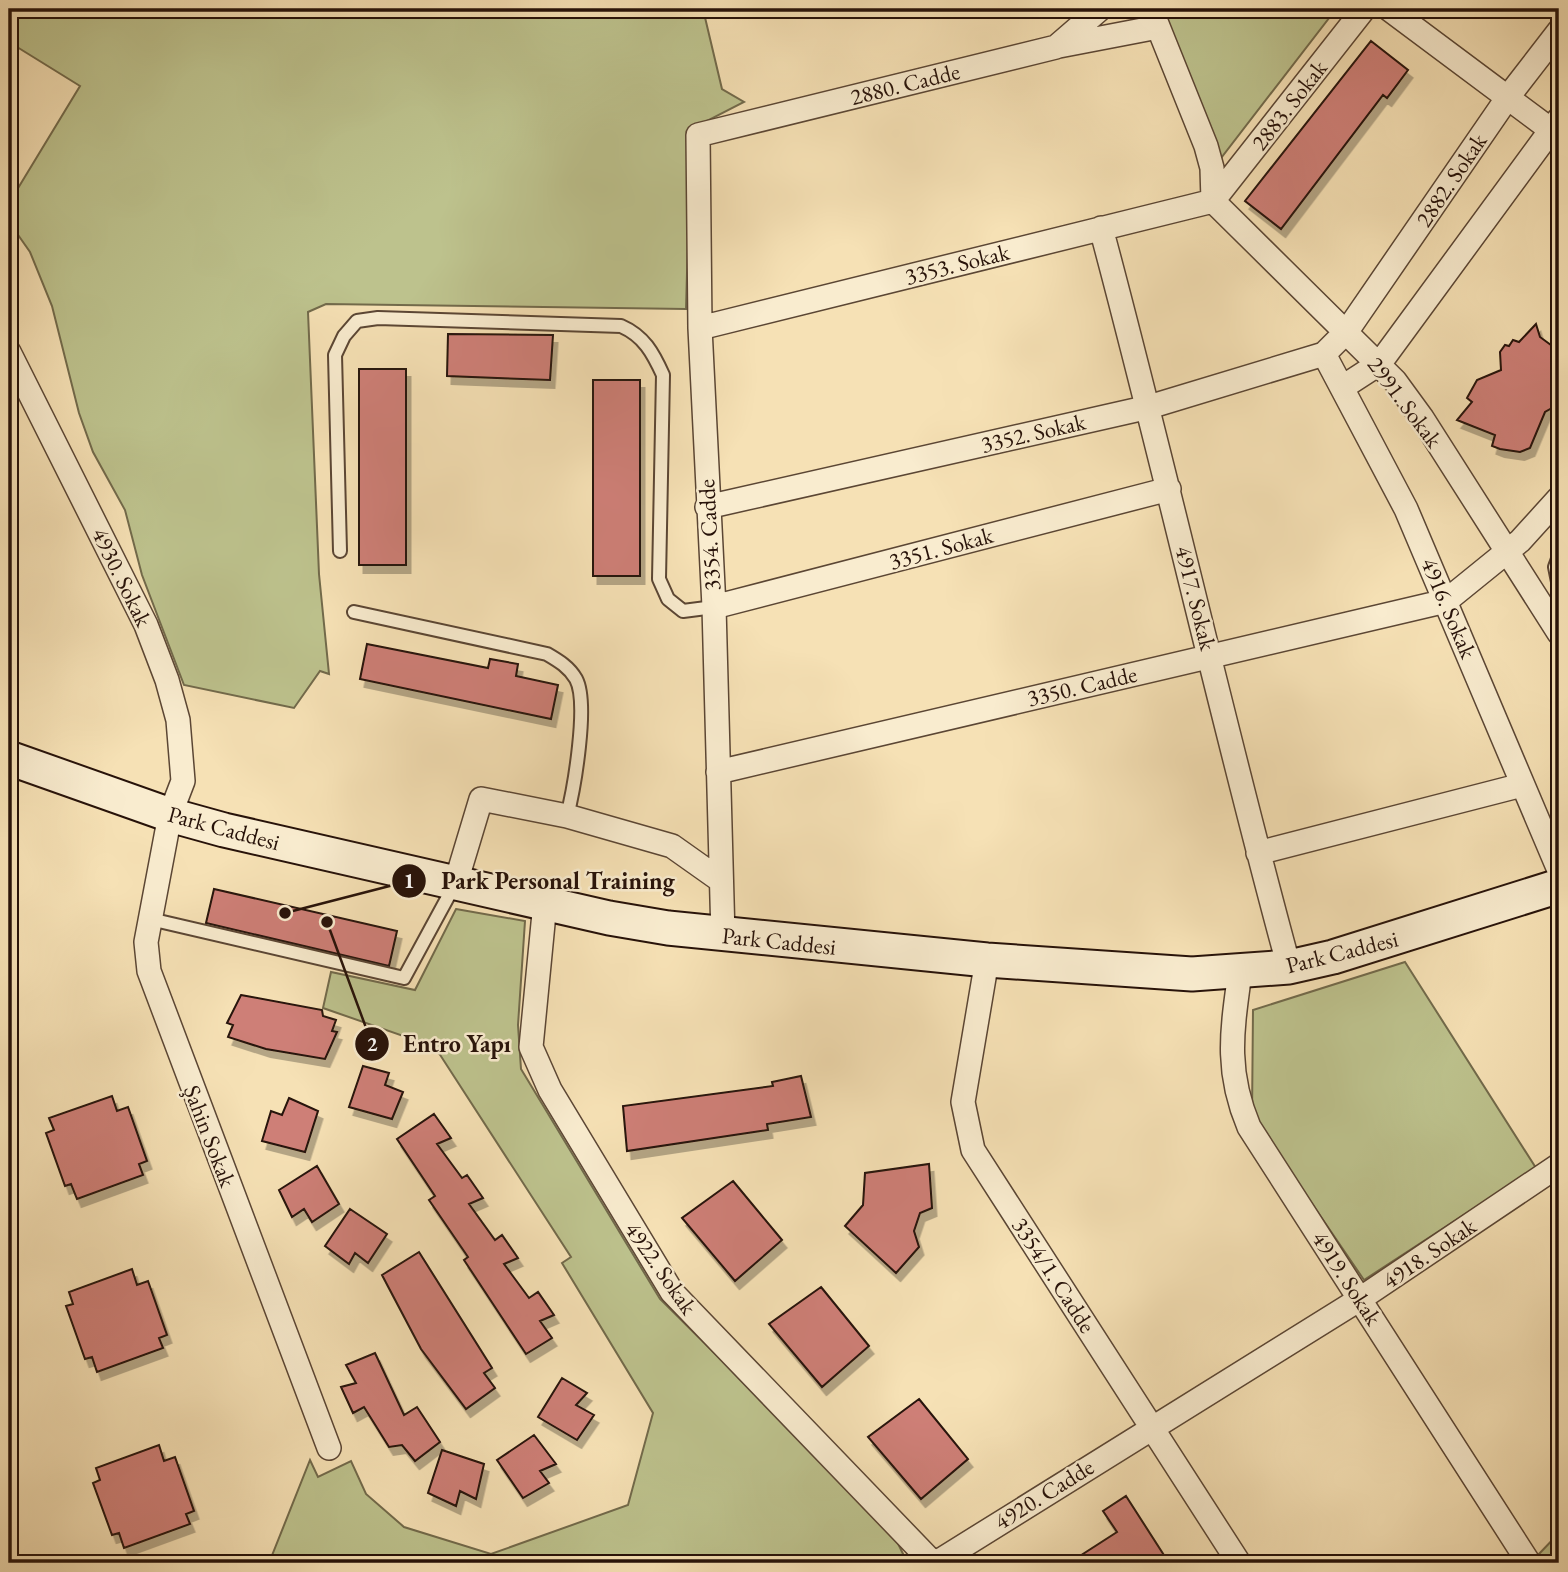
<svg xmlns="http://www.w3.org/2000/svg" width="1568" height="1572" font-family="'EB Garamond',serif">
<defs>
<filter id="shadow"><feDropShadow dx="4.5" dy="8" stdDeviation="0" flood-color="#0004"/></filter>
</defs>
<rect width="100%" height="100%" fill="#f6e1b5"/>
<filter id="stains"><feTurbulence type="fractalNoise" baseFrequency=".00286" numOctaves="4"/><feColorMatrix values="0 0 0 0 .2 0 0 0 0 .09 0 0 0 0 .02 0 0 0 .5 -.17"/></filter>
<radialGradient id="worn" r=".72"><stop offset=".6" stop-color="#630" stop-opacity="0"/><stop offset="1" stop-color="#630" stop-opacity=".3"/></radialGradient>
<path fill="#bdc28d" stroke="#726a4b" stroke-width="2" d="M 9,9 L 703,9 L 722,89 L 744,102 L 691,129 L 686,309 L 326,304 L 308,312 L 319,574 L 329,674 L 320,671 L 294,708 L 184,685 L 142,575 L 125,510 L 93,452 L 79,413 L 52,306 L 30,252 L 9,222 L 9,203 L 80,86 L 9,42 Z
M 1156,9 L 1336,9 L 1218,162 Z
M 456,909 L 525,921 L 518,1025 L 521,1069 L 660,1299 L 890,1527 L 905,1558 L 897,1563 L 269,1563 L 310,1460 L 318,1477 L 351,1461 L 366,1494 L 404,1527 L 491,1554 L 628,1505 L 653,1413 L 562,1263 L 571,1257 L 435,1047 L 323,1008 L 331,972 L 415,990 Z
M 1405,962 L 1536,1168 L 1364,1280 L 1252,1116 L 1253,1010 Z
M 1559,1533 L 1559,1563 L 1543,1563 L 1538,1555 Z"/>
<path fill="#ce7f77" stroke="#271209" stroke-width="2" filter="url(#shadow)" d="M 1371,41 L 1408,70 L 1387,98 L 1383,95 L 1281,229 L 1245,201 Z
M 1536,324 L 1540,337 L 1559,351 L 1559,404 L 1545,412 L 1530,448 L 1520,452 L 1500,449 L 1492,446 L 1495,435 L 1457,420 L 1472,402 L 1467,398 L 1477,380 L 1501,370 L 1500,352 L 1505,345 L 1509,346 L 1513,340 L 1519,342 Z
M 448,334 L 553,335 L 550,380 L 447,376 Z
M 359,369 L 406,369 L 406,565 L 359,565 Z
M 593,380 L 640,380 L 640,576 L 593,576 Z
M 367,644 L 488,668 L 490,659 L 518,664 L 516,676 L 558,685 L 551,719 L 360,679 Z
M 214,889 L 397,931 L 389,966 L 206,923 Z
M 241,995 L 322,1010 L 323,1016 L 336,1020 L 332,1031 L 337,1032 L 325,1059 L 266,1049 L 228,1037 L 233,1025 L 227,1023 Z
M 363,1066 L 389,1073 L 385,1085 L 403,1092 L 392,1119 L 349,1107 Z
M 801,1076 L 811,1117 L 767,1124 L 768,1130 L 627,1151 L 623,1106 L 773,1086 L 772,1082 Z
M 112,1096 L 117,1111 L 128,1107 L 147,1161 L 139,1164 L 143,1175 L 77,1199 L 71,1184 L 65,1186 L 46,1133 L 54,1130 L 49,1118 Z
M 289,1098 L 318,1111 L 305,1152 L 262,1141 L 271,1111 L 282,1115 Z
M 434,1114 L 451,1138 L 437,1144 L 462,1178 L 467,1175 L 483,1198 L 469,1204 L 495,1240 L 502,1235 L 518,1258 L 504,1264 L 529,1298 L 538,1292 L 554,1315 L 540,1321 L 552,1338 L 526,1354 L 464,1260 L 468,1257 L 429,1200 L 435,1196 L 397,1139 Z
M 929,1164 L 932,1208 L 920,1213 L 914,1231 L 919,1247 L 896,1273 L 845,1226 L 863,1205 L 865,1173 Z
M 317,1166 L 339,1204 L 312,1222 L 304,1209 L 292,1217 L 279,1190 Z
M 733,1181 L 782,1240 L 735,1281 L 682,1218 Z
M 350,1209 L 387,1234 L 368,1263 L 355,1253 L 349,1264 L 325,1246 Z
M 419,1252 L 492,1368 L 484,1373 L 495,1388 L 466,1409 L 421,1349 L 382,1275 Z
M 132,1269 L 137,1285 L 148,1281 L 167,1335 L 159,1338 L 163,1348 L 97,1372 L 92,1357 L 85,1359 L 66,1306 L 73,1304 L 69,1292 Z
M 821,1287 L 869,1346 L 822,1387 L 769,1324 Z
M 375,1353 L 404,1415 L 417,1407 L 440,1442 L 415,1461 L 402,1445 L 389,1447 L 364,1407 L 353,1413 L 341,1387 L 356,1383 L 346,1365 Z
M 562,1378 L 587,1393 L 576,1405 L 594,1415 L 577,1440 L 538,1417 Z
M 919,1399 L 968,1459 L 921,1499 L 868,1437 Z
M 534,1435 L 556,1464 L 540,1471 L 549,1483 L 523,1498 L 497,1460 Z
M 159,1445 L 164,1461 L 175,1457 L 194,1511 L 186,1514 L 190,1524 L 124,1548 L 119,1533 L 112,1535 L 93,1483 L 100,1480 L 96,1468 Z
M 442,1450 L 484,1464 L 476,1499 L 460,1491 L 456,1506 L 428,1493 Z
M 1126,1496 L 1169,1563 L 1069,1563 L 1117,1532 L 1103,1511 Z"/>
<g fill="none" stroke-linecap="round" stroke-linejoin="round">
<defs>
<path id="lane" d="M 340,551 L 335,355 L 344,336 L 357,321 L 378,318 L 621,326 C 644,336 653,353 663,375 L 659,579 L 668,599 L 683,611 L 714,607
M 1559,556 L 1555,567 L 1559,587
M 354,612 L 547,654 C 559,661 569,667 576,679 C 589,703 574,789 567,816
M 150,919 L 404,978 L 455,884"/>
<path id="street" d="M 1151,9 L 1206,146 L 1212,168 L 1213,201
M 1389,9 L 1559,136
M 1059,46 L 1158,27
M 1213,201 L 1395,381 L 1422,418 L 1559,633
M 1213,201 L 1364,9
M 1101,228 C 1167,474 1222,722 1289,967
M 700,328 L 1213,201
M 9,352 L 146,625 L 167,680 L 178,720 L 183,781 L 170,815 L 146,942 L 149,971 L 329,1448
M 1324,354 L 1406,509 L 1559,870
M 1343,387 L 1380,363 L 1559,119
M 707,507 L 1149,407 L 1324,354 L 1347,331 L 1508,97 L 1559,31
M 714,607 L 1169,489
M 718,772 L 1446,601 L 1520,541 L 1559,498
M 1258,853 L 1522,785
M 456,882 L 481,799 L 567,816 L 672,846 L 720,880
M 545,903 L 531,1047 L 550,1090 L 672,1292 L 933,1563
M 723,936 L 714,607 L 700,328 L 698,135 L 1056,47 L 1100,9
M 987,960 L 963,1102 L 973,1150 L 1239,1563
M 1240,972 C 1232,1031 1225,1070 1249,1127 L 1529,1563
M 936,1563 L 1360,1299 L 1559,1165"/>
<path id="secondary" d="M 9,758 L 170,815 L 224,830 L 609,918 L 668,928 L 987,960 L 1192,974 L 1289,967 L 1333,957 L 1559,886"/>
</defs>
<use href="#lane" stroke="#5b4634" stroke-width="16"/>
<use href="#street" stroke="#5b4634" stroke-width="26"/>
<use href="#secondary" stroke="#271209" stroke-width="37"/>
<use href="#lane" stroke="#f9eccf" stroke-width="12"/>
<use href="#street" stroke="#f9eccf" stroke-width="23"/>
<use href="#secondary" stroke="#f9eccf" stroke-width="33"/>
</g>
<g text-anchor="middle" stroke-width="5" stroke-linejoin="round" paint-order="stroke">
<g font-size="23" fill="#271209" stroke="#f9eccf">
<text transform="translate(905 84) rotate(-14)" y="8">2880. Cadde</text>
<text transform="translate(1289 105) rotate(-52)" y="8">2883. Sokak</text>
<text transform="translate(1451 180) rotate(-56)" y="8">2882. Sokak</text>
<text transform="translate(957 264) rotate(-14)" y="8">3353. Sokak</text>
<text transform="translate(1405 402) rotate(53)" y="8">2991. Sokak</text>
<text transform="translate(1033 433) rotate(-13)" y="8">3352. Sokak</text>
<text transform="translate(709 535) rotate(-93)" y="8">3354. Cadde</text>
<text transform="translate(941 548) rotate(-15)" y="8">3351. Sokak</text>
<text transform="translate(122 577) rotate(64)" y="8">4930. Sokak</text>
<text transform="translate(1196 598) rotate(76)" y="8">4917. Sokak</text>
<text transform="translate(1449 608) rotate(67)" y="8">4916. Sokak</text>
<text transform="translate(1082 686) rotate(-13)" y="8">3350. Cadde</text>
<text transform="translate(224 828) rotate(15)" y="8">Park Caddesi</text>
<text transform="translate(779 941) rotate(6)" y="8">Park Caddesi</text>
<text transform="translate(1342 952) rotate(-14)" y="8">Park Caddesi</text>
<text transform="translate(210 1136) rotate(69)" y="8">Şahin Sokak</text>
<text transform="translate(1429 1253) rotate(-34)" y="8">4918. Sokak</text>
<text transform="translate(661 1268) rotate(55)" y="8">4922. Sokak</text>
<text transform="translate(1054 1275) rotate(57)" y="8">3354/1. Cadde</text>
<text transform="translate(1347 1278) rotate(57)" y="8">4919. Sokak</text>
<text transform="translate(1044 1494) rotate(-32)" y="8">4920. Cadde</text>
</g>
</g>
<path fill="none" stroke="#271209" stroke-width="2.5" d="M285 913L409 881M327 922L372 1044"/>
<g fill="#271209" stroke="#f9eccf" stroke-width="2.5">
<circle cx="285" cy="913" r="7"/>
<circle cx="327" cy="922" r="7"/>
<circle cx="409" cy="881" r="18"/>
<circle cx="372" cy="1044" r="18"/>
</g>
<g font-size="21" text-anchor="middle" font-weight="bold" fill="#fff">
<text x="409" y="888">1</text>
<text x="372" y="1051">2</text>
</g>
<g font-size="24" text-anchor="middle" font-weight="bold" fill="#271209" stroke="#f9eccf" stroke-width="5" stroke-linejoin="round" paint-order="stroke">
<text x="558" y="889">Park Personal Training</text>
<text x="457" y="1052">Entro Yapı</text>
</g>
<rect width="1568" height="1572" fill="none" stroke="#f6e1b5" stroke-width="35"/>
<rect x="10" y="10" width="1547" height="1551" fill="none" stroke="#271209" stroke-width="3.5"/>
<rect x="18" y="18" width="1533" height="1537" fill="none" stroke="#271209" stroke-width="2"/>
<rect width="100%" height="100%" filter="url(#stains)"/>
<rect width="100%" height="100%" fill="url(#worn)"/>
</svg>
